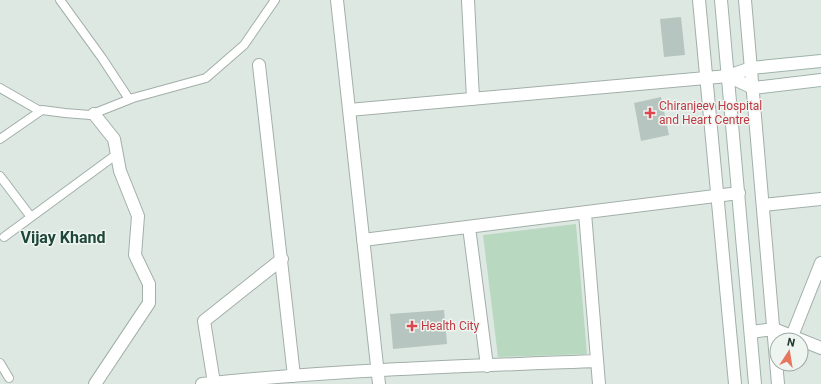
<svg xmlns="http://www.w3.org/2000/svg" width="821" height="384" font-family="Roboto,sans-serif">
<rect width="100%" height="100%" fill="#dee8e3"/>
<path fill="#b8d8bf" d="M 576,224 L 587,354 L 498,357 L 483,235 Z"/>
<path fill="#b6c5bf" d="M 681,17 L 685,55 L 664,57 L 660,19 Z
M 661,97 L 669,135 L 641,141 L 634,103 Z
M 444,310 L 447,344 L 393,349 L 390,314 Z"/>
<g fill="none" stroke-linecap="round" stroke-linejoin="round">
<defs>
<path id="lane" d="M 60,0 L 102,58 L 129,99
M 0,88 L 40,111
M 0,139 L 42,110 L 65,113 L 90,115 L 133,98 L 206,78 L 244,45 L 275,0
M 0,176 L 31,217
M 4,237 L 117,154
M 0,363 L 9,378"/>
<path id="street" d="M 337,0 L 379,384
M 468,0 L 473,99
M 699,0 L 735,384
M 745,0 L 778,384
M 259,65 L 294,376
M 349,110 L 728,76
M 94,114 L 114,139 L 120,171 L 138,216 L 135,255 L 149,284 L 149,303 L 95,384
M 763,205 L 821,199
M 585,213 L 599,384
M 469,227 L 487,366
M 363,240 L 739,193
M 751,332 L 774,329 L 801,340
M 792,336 L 821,263
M 801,340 L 821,348
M 214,383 L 204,321 L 282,259
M 202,384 C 334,370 465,366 597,361"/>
<path id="secondary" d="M 721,0 L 755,384
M 728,76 L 753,88 L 821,80
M 728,76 L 751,68 L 821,61"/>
</defs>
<use href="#lane" stroke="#a2afa9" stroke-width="10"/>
<use href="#street" stroke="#a2afa9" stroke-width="14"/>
<use href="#secondary" stroke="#9eb3aa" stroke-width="14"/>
<use href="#lane" stroke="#fff" stroke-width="8"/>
<use href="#street" stroke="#fff" stroke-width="12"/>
<use href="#secondary" stroke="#fff" stroke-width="12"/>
</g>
<g fill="#e0444e" stroke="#eef5f1" stroke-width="1.5">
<path d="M648 107h4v4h4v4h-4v4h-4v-4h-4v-4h4z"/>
<path d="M410 320h4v4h4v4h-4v4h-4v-4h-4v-4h4z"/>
</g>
<g text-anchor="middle" stroke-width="3" stroke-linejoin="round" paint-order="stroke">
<g font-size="12" fill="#be3a42" stroke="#eef5f1" text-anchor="start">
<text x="659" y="110">Chiranjeev Hospital<tspan x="659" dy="14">and Heart Centre</tspan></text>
<text x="421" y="330">Health City</text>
</g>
<g font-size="16" font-weight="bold" fill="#1f463a" stroke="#eef5f1">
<text x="63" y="243">Vijay Khand</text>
</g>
</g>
<g transform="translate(789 352) rotate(12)"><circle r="19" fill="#eef5f1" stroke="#9ca9a3"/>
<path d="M0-3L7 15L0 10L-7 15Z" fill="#e6775e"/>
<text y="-6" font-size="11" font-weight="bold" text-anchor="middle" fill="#21362f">N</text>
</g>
</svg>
